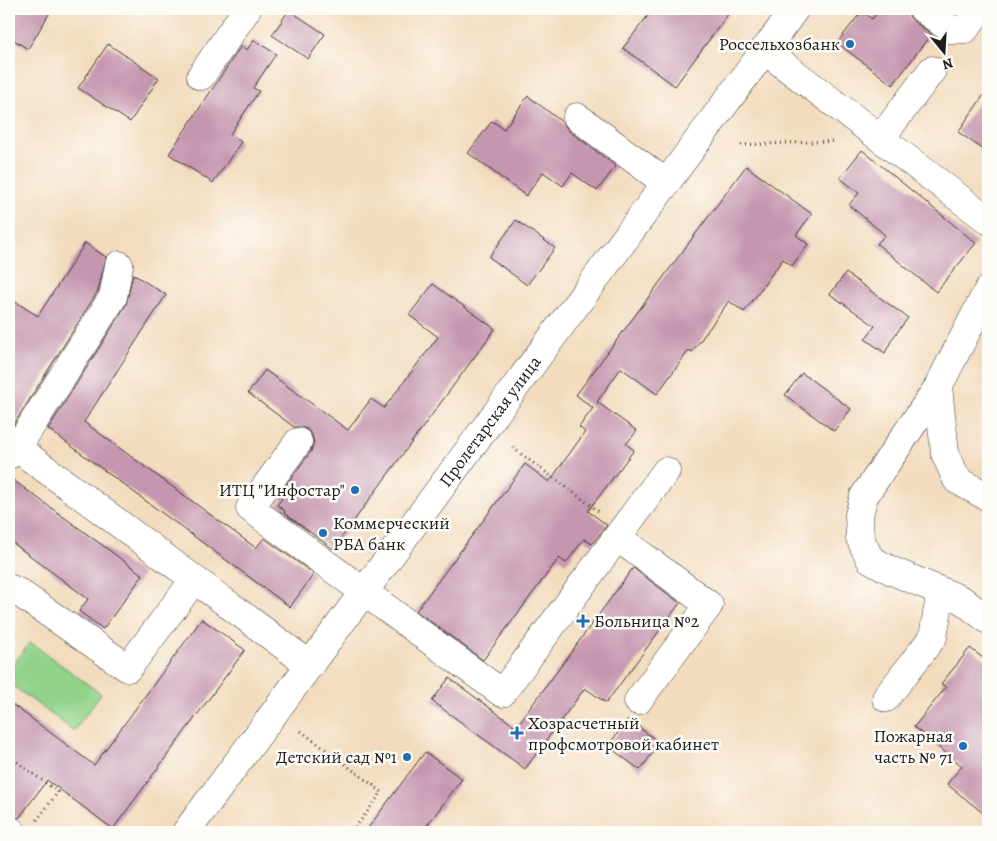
<svg xmlns="http://www.w3.org/2000/svg" width="997" height="841" font-family="Alegreya,serif">
<rect width="100%" height="100%" fill="#fdfcf7"/>
<filter id="ink" filterUnits="userSpaceOnUse"><feTurbulence type="fractalNoise" baseFrequency=".02" numOctaves="2"/><feDisplacementMap in="SourceGraphic" scale="10" xChannelSelector="R" yChannelSelector="G"/><feConvolveMatrix kernelMatrix="1 2 1 2 8 2 1 2 1" color-interpolation-filters="sRGB"/></filter>
<filter id="wash" filterUnits="userSpaceOnUse"><feTurbulence type="fractalNoise" baseFrequency=".0096" numOctaves="4" result="noise"/><feDisplacementMap in="SourceGraphic" scale="20" xChannelSelector="R" yChannelSelector="G"/><feGaussianBlur stdDeviation="1.12" result="paint"/><feColorMatrix in="noise" values="0 0 0 0 0 0 0 0 0 0 0 0 0 0 0 0 0 1.4 0 .05"/><feComposite in="paint" operator="in"/></filter>
<g filter="url(#wash)">
<rect width="100%" height="100%" fill="#f3dcbe"/>
<path fill="#91d38b" stroke="#567854" d="M 30,642 L 101,694 L 74,731 L 9,683 L 9,670 Z"/>
<g id="blocks">
<path fill="#c596af" d="M 9,9 L 52,9 L 28,49 L 9,37 Z
M 653,9 L 732,9 L 675,86 L 623,48 Z
M 880,9 L 908,9 L 909,16 L 913,21 L 931,34 L 893,85 L 837,43 L 862,11 L 872,19 Z
M 289,10 L 325,34 L 308,59 L 272,35 Z
M 254,40 L 276,54 L 253,88 L 259,91 L 230,134 L 241,142 L 213,183 L 169,154 L 241,46 L 247,50 Z
M 108,44 L 159,78 L 130,122 L 78,88 Z
M 988,89 L 988,153 L 958,132 Z
M 528,96 L 562,122 L 568,130 L 616,166 L 597,191 L 572,173 L 563,186 L 543,172 L 526,196 L 468,153 L 492,121 L 504,129 Z
M 862,150 L 976,243 L 936,292 L 877,244 L 885,235 L 849,205 L 859,193 L 840,178 Z
M 746,166 L 812,214 L 796,235 L 808,244 L 792,266 L 783,259 L 744,312 L 729,301 L 692,352 L 689,350 L 657,394 L 621,368 L 597,402 L 637,431 L 626,444 L 634,450 L 588,511 L 607,525 L 592,544 L 584,539 L 566,563 L 559,558 L 483,660 L 416,611 L 525,464 L 549,482 L 585,432 L 579,427 L 593,408 L 576,395 Z
M 516,220 L 555,248 L 527,285 L 489,257 Z
M 85,243 L 106,257 L 98,291 L 9,432 L 9,298 L 38,316 Z
M 846,273 L 908,318 L 892,339 L 885,353 L 865,339 L 875,326 L 830,294 Z
M 133,274 L 166,295 L 84,422 L 256,548 L 264,538 L 314,574 L 290,607 L 48,429 L 126,305 Z
M 433,284 L 495,329 L 333,549 L 284,513 L 285,511 L 277,505 L 282,499 L 278,496 L 311,451 L 314,442 L 312,435 L 307,429 L 300,427 L 294,427 L 248,393 L 265,370 L 348,430 L 371,399 L 384,408 L 438,337 L 409,315 Z
M 802,373 L 851,409 L 834,431 L 785,395 Z
M 9,477 L 143,575 L 103,629 L 79,611 L 88,599 L 9,540 Z
M 633,568 L 680,603 L 606,703 L 585,688 L 525,769 L 432,701 L 449,678 L 516,727 Z
M 202,619 L 245,650 L 113,829 L 47,780 L 19,818 L 9,815 L 9,702 L 94,765 Z
M 970,648 L 988,662 L 988,817 L 947,784 L 962,766 L 914,727 L 946,687 L 941,684 Z
M 628,719 L 660,743 L 640,770 L 608,746 Z
M 425,752 L 462,779 L 422,832 L 365,832 Z"/>
</g>
</g>
<g filter="url(#ink)">
<use href="#blocks" fill-opacity="0" stroke="#3c3934" stroke-width="1"/>
<g fill="none" stroke-linecap="round" stroke-linejoin="round">
<defs>
<path id="minor" d="M 923,9 L 952,30 L 965,29 L 980,9
M 764,50 L 988,220
M 201,76 L 247,9
M 577,117 L 666,183
M 881,138 L 932,70
M 988,290 L 938,387 L 864,496 L 859,515 L 860,538 L 870,559 L 890,570 L 962,600 L 988,620
M 938,387 L 945,453 L 957,480 L 988,497
M 298,442 L 250,508 L 502,693 L 666,471
M 17,448 L 310,665
M 9,455 L 17,448 L 113,297 L 119,265
M 617,537 L 709,605 L 638,701
M 9,588 L 18,592 L 128,668 L 194,580
M 886,698 L 933,637 L 941,591
M 9,830 L 12,832"/>
<g id="major">
<path id="s1" d="M 186,832 L 795,9"/>
</g>
</defs>
<use href="#minor" stroke="#3c3934" stroke-width="29"/>
<use href="#major" stroke="#3c3934" stroke-width="29"/>
<path stroke="#3c3934" stroke-width="3" stroke-dasharray="1 4" stroke-linecap="butt" d="M 741,145 L 835,141
M 513,448 L 601,513
M 301,731 L 382,792 L 352,832
M 9,756 L 58,792 L 37,820"/>
<use href="#minor" stroke="#fff" stroke-width="28"/>
<use href="#major" stroke="#fff" stroke-width="28"/>
</g>
</g>
<g fill="#1f6fb2" stroke="#fdfcf7" stroke-width="2">
<circle cx="850" cy="44" r="5"/>
<circle cx="355" cy="490" r="5"/>
<circle cx="323" cy="533" r="5"/>
<path d="M580.5 613.5h5v5h5v5h-5v5h-5v-5h-5v-5h5z"/>
<path d="M514.5 725.5h5v5h5v5h-5v5h-5v-5h-5v-5h5z"/>
<circle cx="963" cy="746" r="5"/>
<circle cx="407" cy="757" r="5"/>
</g>
<g text-anchor="middle" stroke-width="5" stroke-linejoin="round" paint-order="stroke">
<g font-size="18" fill="#1c1c1c" stroke="#fdfcf7" text-anchor="end">
<text x="840" y="50">Россельхозбанк</text>
<text x="345" y="496">ИТЦ "Инфостар"</text>
<text x="333" y="529" text-anchor="start">Коммерческий<tspan x="333" dy="21">РБА банк</tspan></text>
<text x="594" y="627" text-anchor="start">Больница №2</text>
<text x="528" y="729" text-anchor="start">Хозрасчетный<tspan x="528" dy="21">профсмотровой кабинет</tspan></text>
<text x="953" y="742">Пожарная<tspan x="953" dy="21">часть № 71</tspan></text>
<text x="397" y="763">Детский сад №1</text>
</g>
<g font-size="18" fill="#1c1c1c" stroke="#fdfcf7">
<text dy="6" stroke="none"><textPath href="#s1" startOffset="511">Пролетарская улица</textPath></text>
</g>
</g>
<rect width="997" height="841" fill="none" stroke="#fdfcf7" stroke-width="30"/>
<g transform="translate(944 52) rotate(162)" stroke="#fdfcf7" stroke-width="4" paint-order="stroke">
<path d="M0-4L9 19L0 12L-9 19Z" fill="#1c1c1c"/>
<text y="-8" font-size="14" font-weight="bold" text-anchor="middle" fill="#1c1c1c">N</text>
</g>
</svg>
